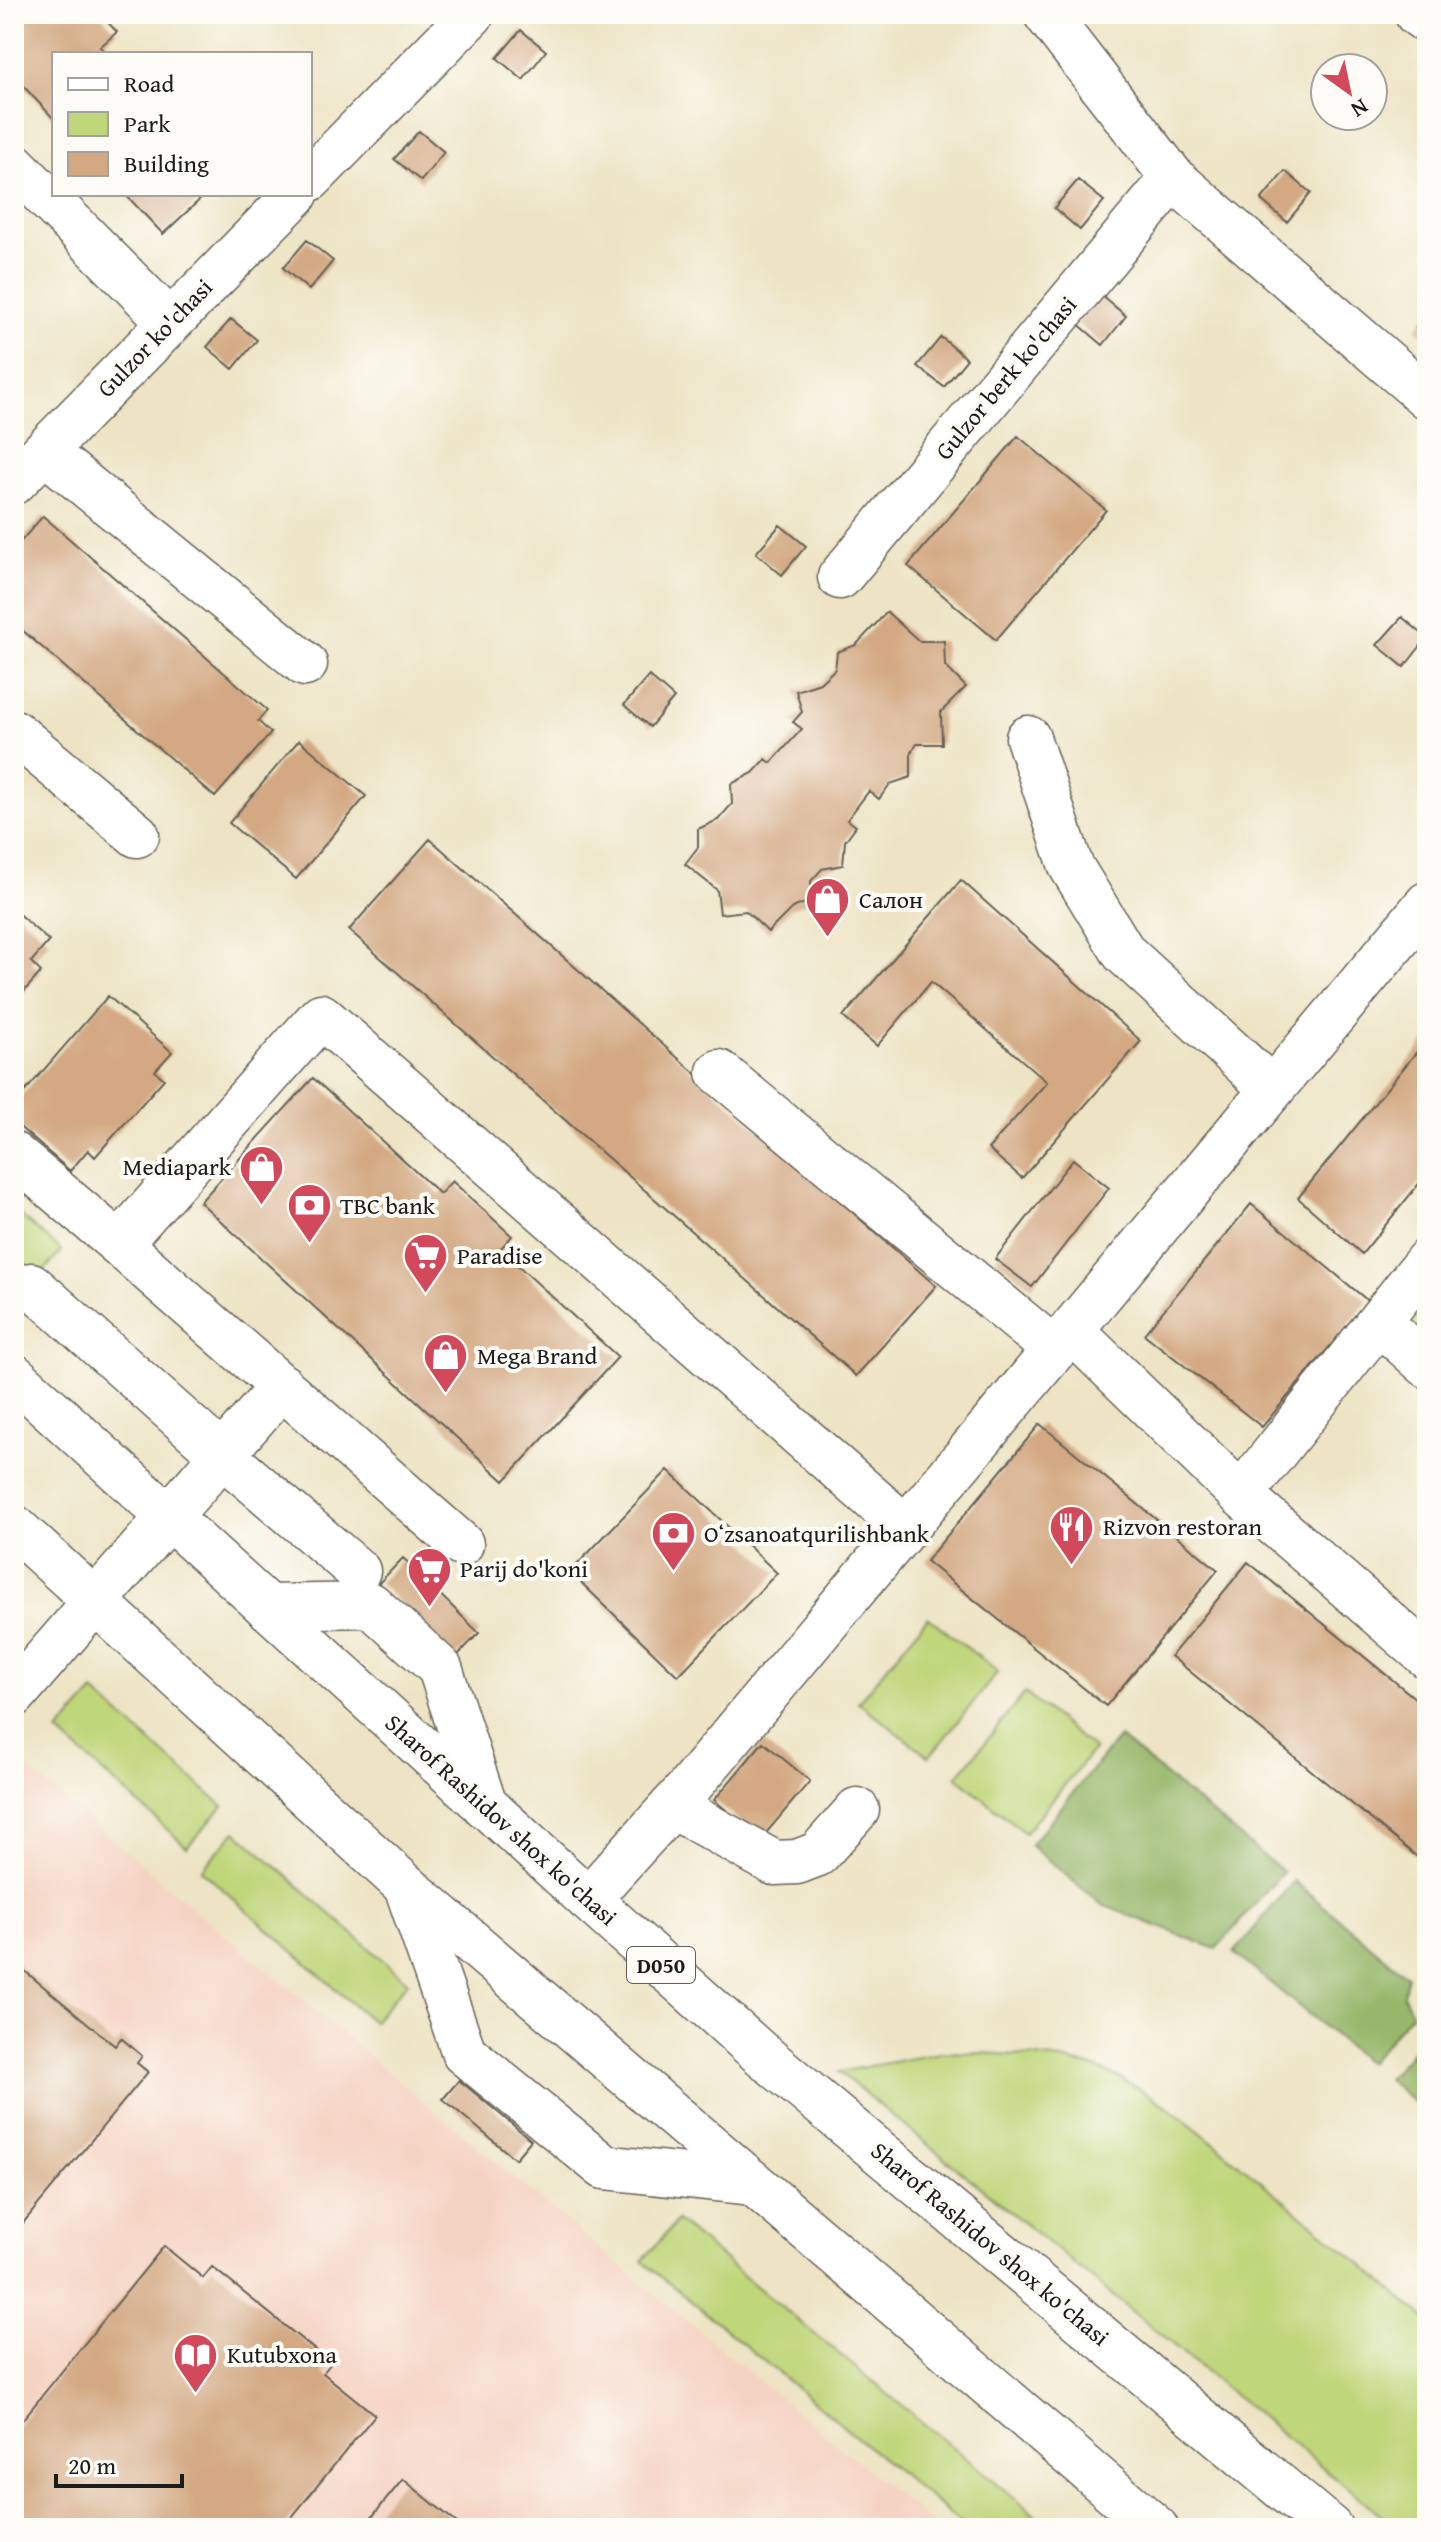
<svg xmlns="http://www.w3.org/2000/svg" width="1441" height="2542" font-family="'Gentium Book Plus',serif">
<rect width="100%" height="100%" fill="#fdfcf7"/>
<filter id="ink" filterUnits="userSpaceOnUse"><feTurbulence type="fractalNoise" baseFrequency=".0125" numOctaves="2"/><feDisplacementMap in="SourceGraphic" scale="16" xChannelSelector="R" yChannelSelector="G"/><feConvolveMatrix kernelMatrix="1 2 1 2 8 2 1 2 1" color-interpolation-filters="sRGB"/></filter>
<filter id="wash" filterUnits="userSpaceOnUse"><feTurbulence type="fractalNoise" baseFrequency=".006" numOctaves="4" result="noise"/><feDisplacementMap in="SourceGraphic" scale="32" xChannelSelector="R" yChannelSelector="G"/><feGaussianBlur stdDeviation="1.8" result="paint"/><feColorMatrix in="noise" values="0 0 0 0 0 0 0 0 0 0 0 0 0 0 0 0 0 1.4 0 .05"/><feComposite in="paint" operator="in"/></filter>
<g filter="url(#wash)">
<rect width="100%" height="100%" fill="#eee4c5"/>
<path fill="#f5d3c2" d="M 21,1763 L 554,2211 L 938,2528 L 14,2528 L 14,1772 Z"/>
<path fill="#c0d67a" stroke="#6e794b" stroke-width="2" d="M 14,1210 L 62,1251 L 14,1304 Z
M 1427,1277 L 1427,1344 L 1394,1317 Z
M 928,1617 L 998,1672 L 929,1757 L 858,1702 Z
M 94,1692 L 223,1806 L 187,1847 L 58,1732 Z
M 1025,1693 L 1094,1749 L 1025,1833 L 957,1777 Z
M 236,1831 L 408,1982 L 373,2022 L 201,1870 Z
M 945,2052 C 991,2054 1040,2054 1085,2065 C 1143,2079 1207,2138 1253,2175 C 1312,2223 1370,2270 1427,2320 L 1427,2516 L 1416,2528 L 1397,2528 L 839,2072 Z
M 677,2221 L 1051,2528 L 967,2528 L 642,2261 Z"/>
<path fill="#98b76a" stroke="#5a6a43" stroke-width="2" d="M 1119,1737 L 1283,1872 L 1216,1949 L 1102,1905 L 1030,1845 Z
M 1294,1881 L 1407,1976 L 1404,1996 L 1412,2013 L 1368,2063 L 1234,1953 Z
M 1427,2035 L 1427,2113 L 1387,2079 Z"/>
<g id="blocks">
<path fill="#d3a882" d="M 14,14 L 100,14 L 117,32 L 100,47 L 107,54 L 54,54 L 54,119 L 14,76 Z
M 521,30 L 546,51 L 523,80 L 497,58 Z
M 419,131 L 444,152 L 421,181 L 394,159 Z
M 1285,171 L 1311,193 L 1287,222 L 1261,200 Z
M 1078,180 L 1104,201 L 1080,230 L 1054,208 Z
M 125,194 L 206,194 L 163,234 Z
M 307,240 L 333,261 L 309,290 L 283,268 Z
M 1101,295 L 1126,316 L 1103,345 L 1077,323 Z
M 1427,315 L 1427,338 L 1416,328 Z
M 231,319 L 257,340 L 233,369 L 207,347 Z
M 941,337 L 967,359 L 944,387 L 917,366 Z
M 1018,436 L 1106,510 L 996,640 L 908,566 Z
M 43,516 L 267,710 L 258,721 L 271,733 L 215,797 L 14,623 L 14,549 Z
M 780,525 L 806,546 L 782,575 L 756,553 Z
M 887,612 L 919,641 L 944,641 L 945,666 L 966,687 L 941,712 L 942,744 L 917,744 L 911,752 L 911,777 L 890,784 L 879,799 L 869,791 L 847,820 L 856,826 L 845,841 L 843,865 L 822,869 L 811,881 L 813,900 L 792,908 L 768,932 L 746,911 L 720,914 L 717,890 L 685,864 L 698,847 L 698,829 L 718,820 L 732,804 L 731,784 L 753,773 L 766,759 L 771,763 L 802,729 L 793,722 L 802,712 L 796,691 L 820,683 L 835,669 L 837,652 L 856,645 Z
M 1402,617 L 1427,638 L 1404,667 L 1377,645 Z
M 649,676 L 674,698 L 650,727 L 624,705 Z
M 299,740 L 366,796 L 296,879 L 229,823 Z
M 430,839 L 936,1286 L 856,1376 L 349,930 Z
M 961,880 L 1141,1041 L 1022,1178 L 988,1149 L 1047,1082 L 931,982 L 877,1046 L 843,1017 Z
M 14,910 L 49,941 L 31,962 L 41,972 L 14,1003 Z
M 108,996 L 172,1052 L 155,1071 L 164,1079 L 95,1157 L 88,1150 L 70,1171 L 14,1122 L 14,1104 Z
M 1427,1039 L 1427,1174 L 1362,1254 L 1298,1198 Z
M 313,1078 L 440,1194 L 452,1181 L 512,1236 L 500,1249 L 618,1357 L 504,1481 L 200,1202 Z
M 1073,1159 L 1109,1188 L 1032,1287 L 995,1259 Z
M 1251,1204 L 1368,1301 L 1262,1427 L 1144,1334 Z
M 1040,1424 L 1218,1570 L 1106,1706 L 926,1561 Z
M 668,1470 L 777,1573 L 678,1676 L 570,1572 Z
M 403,1558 L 479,1633 L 455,1658 L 379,1583 Z
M 1248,1562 L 1427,1708 L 1427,1865 L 1171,1656 Z
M 763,1742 L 810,1781 L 761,1839 L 714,1800 Z
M 14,1962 L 115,2046 L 121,2038 L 142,2056 L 137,2063 L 148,2072 L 14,2234 Z
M 459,2080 L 531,2140 L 515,2159 L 443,2099 Z
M 164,2246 L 203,2278 L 212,2267 L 331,2363 L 323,2373 L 375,2415 L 283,2528 L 14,2528 L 14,2430 Z
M 403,2479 L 463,2528 L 363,2528 Z"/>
</g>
</g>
<g filter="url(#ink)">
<use href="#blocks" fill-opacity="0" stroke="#666257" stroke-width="2"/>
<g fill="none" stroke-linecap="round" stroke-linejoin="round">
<defs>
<path id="minor" d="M 1046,14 L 1173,178 L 1427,397
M 1417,14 L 1427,21
M 14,165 L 170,322
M 310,179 L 472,14
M 44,451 L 305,664
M 14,482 L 296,194
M 840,577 L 1173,178
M 14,732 L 137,835
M 1028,738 L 1071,866 L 1124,953 L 1272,1089
M 719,1072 L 1055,1350
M 14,1155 L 119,1244 L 321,1016 L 906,1528
M 119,1244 L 461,1544
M 31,1285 L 221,1454 L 358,1571
M 1380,1323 L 1427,1365
M 1071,1330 L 1241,1495 L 1427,1261
M 1241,1495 L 1427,1656
M 267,1607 L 371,1605 L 440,1668 L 485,1806
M 14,1695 L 282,1386
M 672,1806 L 774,1863 L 797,1862 L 818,1854 L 857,1810
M 406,1886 L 464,2053 L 604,2167 L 752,2183
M 588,1899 L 685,1792 L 1427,904"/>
<path id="major" d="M 14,1376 L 588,1899 L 759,2052 L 1330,2528
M 14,1527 L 406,1886 L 1156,2528"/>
</defs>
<use href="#minor" stroke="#666257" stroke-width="47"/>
<use href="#major" stroke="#666257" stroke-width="47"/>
<use href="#minor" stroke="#fff" stroke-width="44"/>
<use href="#major" stroke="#fff" stroke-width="44"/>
</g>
</g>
<defs>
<symbol id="shop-pin" viewBox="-11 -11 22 30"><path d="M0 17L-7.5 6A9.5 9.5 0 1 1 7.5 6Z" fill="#d1495b" stroke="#fdfcf7"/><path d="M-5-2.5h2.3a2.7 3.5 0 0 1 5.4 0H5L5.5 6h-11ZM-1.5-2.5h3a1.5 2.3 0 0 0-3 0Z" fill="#fff"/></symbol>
<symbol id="bank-pin" viewBox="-11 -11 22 30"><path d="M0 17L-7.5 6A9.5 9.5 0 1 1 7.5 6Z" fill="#d1495b" stroke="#fdfcf7"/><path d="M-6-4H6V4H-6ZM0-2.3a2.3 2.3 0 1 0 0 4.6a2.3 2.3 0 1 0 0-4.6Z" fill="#fff"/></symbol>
<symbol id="supermarket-pin" viewBox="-11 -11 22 30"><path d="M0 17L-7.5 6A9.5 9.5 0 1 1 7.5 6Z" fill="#d1495b" stroke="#fdfcf7"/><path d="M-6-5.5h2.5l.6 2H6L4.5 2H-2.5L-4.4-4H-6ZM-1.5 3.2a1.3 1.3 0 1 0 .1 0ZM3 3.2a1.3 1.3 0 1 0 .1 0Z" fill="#fff"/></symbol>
<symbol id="restaurant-pin" viewBox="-11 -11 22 30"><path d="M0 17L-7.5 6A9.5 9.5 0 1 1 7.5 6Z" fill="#d1495b" stroke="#fdfcf7"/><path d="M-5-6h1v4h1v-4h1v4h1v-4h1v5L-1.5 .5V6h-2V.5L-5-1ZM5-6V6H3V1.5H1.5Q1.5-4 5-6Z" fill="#fff"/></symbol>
<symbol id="library-pin" viewBox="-11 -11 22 30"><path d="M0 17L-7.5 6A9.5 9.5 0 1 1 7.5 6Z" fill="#d1495b" stroke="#fdfcf7"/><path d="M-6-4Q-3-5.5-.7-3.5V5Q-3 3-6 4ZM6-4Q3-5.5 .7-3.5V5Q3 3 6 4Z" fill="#fff"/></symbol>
</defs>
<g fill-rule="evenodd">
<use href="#shop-pin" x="802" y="874" width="51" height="69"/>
<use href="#shop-pin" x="236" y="1142" width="51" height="69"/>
<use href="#bank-pin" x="284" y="1180" width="51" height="69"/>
<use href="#supermarket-pin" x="400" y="1230" width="51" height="69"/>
<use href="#shop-pin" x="420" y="1330" width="51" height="69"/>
<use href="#restaurant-pin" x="1046" y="1502" width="51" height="69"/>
<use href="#bank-pin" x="648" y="1508" width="51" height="69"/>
<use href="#supermarket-pin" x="404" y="1544" width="51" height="69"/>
<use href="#library-pin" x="170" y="2330" width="51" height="69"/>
</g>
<g text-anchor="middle" stroke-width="8" stroke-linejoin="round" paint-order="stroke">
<rect fill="#fdfcf7" stroke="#605f5e" stroke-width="2" x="627" y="1947" width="68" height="36" rx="6"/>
<g font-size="22" font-weight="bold" fill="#1c1c1c">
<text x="661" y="1973">D050</text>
</g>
<g font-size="24" fill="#1c1c1c" stroke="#fdfcf7">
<text transform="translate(155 338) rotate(-46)" y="8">Gulzor ko'chasi</text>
<text transform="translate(1006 378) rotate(-50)" y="8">Gulzor berk ko'chasi</text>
<text transform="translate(501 1820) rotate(42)" y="8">Sharof Rashidov shox ko'chasi</text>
<text transform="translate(990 2244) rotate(40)" y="8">Sharof Rashidov shox ko'chasi</text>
</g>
<g font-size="24" fill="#1c1c1c" stroke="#fdfcf7" text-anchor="start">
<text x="859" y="908">Салон</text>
<text x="231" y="1175" text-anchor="end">Mediapark</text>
<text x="340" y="1214">TBC bank</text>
<text x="457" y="1264">Paradise</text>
<text x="477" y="1364">Mega Brand</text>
<text x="1103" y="1535">Rizvon restoran</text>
<text x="704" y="1542">Oʻzsanoatqurilishbank</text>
<text x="460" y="1577">Parij do'koni</text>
<text x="227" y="2363">Kutubxona</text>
</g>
</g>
<rect width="1441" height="2542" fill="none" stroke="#fdfcf7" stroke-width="48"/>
<rect x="52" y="52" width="260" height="144" fill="#fdfcf7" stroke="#a3a29f" stroke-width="2"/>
<rect x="68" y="78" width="40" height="12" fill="#ffffff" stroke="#a3a29f" stroke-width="2"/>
<text x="124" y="92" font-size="24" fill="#1c1c1c">Road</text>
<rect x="68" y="112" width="40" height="24" fill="#c0d67a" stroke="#a3a29f" stroke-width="2"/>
<text x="124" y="132" font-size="24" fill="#1c1c1c">Park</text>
<rect x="68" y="152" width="40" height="24" fill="#d3a882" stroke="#a3a29f" stroke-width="2"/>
<text x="124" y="172" font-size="24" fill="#1c1c1c">Building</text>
<g transform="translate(1349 92) rotate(147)"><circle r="38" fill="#fdfcf7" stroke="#a3a29f" stroke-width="2"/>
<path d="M0-6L14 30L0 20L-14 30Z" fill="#d1495b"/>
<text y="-12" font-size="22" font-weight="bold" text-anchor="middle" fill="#1c1c1c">N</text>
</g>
<path d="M56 2474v12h126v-12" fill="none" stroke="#1c1c1c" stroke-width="4"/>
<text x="68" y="2474" font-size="24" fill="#1c1c1c" stroke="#fdfcf7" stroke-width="6" paint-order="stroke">20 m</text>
</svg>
